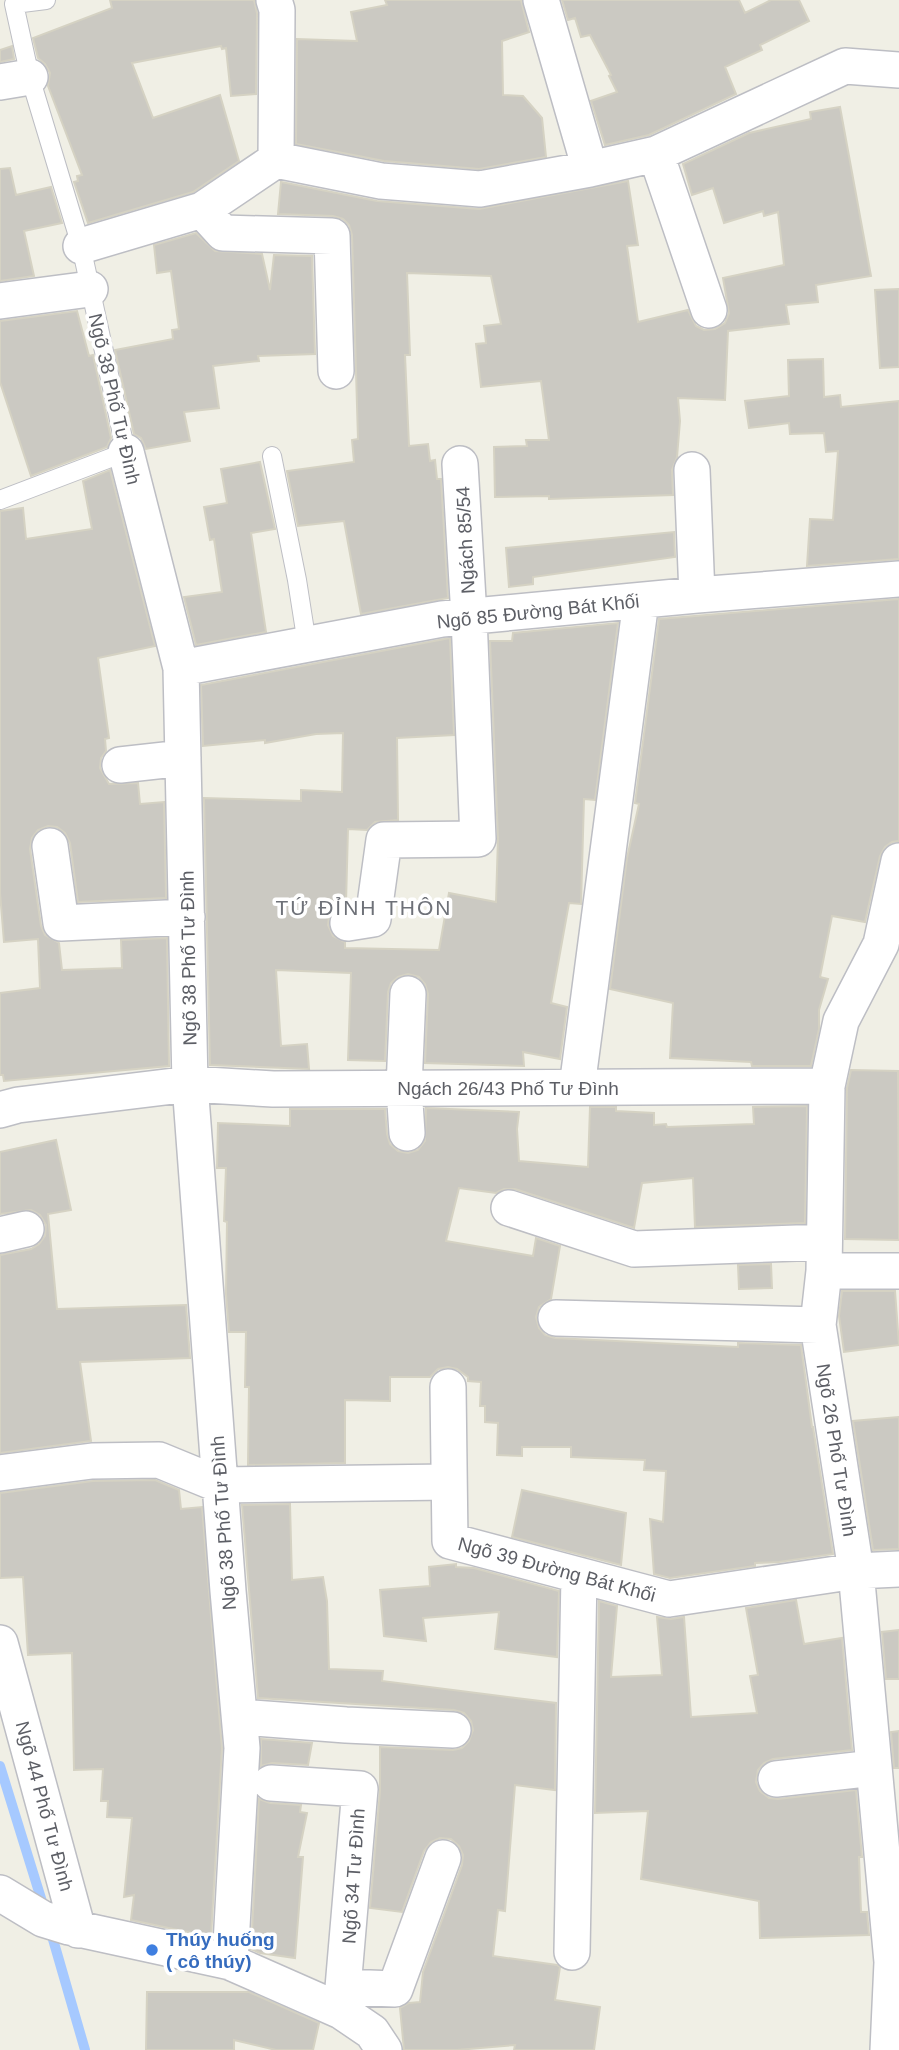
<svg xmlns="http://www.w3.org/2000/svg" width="899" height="2050" font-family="Helvetica,sans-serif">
<rect width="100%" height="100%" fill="#f0efe5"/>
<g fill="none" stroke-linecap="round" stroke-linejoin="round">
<path stroke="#a6c9ff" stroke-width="10" d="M 0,1766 L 44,1908
M 50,1929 L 85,2050"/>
</g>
<path fill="#cbc9c2" stroke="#d5d2c3" stroke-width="2" d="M 110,0 L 254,0 L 257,13 L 256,94 L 231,96 L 226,48 L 222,49 L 221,46 L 132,63 L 153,118 L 220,95 L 239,161 L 193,192 L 88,223 L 74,182 L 78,181 L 77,176 L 82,175 L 48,86 L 50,73 L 45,64 L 38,58 L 33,38 L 112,8 Z
M 385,0 L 521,0 L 529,32 L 502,41 L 503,95 L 523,96 L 542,118 L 546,157 L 479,169 L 384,161 L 296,144 L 297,39 L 357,41 L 351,12 L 387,5 Z
M 562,0 L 739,0 L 745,13 L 771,0 L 799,0 L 809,21 L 760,45 L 762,50 L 725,67 L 736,94 L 649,135 L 605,145 L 591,101 L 617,92 L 609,76 L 611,75 L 590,35 L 581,37 L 575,18 L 568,20 Z
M 12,46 L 14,59 L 0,62 L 0,50 Z
M 840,107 L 871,276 L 816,285 L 818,302 L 786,305 L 789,324 L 728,331 L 725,400 L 678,398 L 680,421 L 677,457 L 672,470 L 673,495 L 549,499 L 549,496 L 495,497 L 494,447 L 527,446 L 526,440 L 549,440 L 541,381 L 481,387 L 476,344 L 486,343 L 484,326 L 501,324 L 491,276 L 407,273 L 410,355 L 405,355 L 409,446 L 428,444 L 430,461 L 435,460 L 437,479 L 441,479 L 448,598 L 361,614 L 344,521 L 298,526 L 287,471 L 354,462 L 352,440 L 358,439 L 352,235 L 349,225 L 343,219 L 333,216 L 278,214 L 281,182 L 377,201 L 479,209 L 628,181 L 638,245 L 627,246 L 638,322 L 688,310 L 696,326 L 704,330 L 715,329 L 725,323 L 729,313 L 723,278 L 784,265 L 778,212 L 764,216 L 763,211 L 724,223 L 713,188 L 692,195 L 683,164 L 749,133 L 811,119 L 810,112 Z
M 10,168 L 16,195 L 51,187 L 62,223 L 24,231 L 34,276 L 0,281 L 0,169 Z
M 196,233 L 215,251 L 262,254 L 270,290 L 274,255 L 312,256 L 315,354 L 258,356 L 259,361 L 213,366 L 219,408 L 184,412 L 190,441 L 146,449 L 141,438 L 134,434 L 115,350 L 173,339 L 172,330 L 179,329 L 171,271 L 157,273 L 154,245 Z
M 899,289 L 899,367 L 880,368 L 875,290 Z
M 77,311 L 89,356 L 93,355 L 111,438 L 107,447 L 31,476 L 0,382 L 0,321 Z
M 823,359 L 824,397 L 840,395 L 841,407 L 899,401 L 899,559 L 807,566 L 810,519 L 833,520 L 838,451 L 826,452 L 824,433 L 790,434 L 789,423 L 749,428 L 745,401 L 789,396 L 788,360 Z
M 260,462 L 275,529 L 251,533 L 266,632 L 196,645 L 184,597 L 222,592 L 214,539 L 210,540 L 204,507 L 227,503 L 221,469 Z
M 110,470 L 155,646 L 98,658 L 109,738 L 105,739 L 106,751 L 101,758 L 100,768 L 109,784 L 138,783 L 140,804 L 164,802 L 166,898 L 78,902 L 70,843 L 65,833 L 57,827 L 48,826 L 38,830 L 32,838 L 30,849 L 41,926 L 45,935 L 59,943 L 62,970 L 122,968 L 121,940 L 167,938 L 169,1066 L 4,1081 L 3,1075 L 0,1075 L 0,993 L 40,988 L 38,939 L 4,942 L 0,893 L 0,511 L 23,508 L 26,539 L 92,529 L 83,481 Z
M 674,532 L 675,557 L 533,577 L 533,584 L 509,587 L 506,548 Z
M 899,599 L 899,841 L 892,842 L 885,847 L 880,856 L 865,922 L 832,916 L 820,977 L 828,979 L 819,1010 L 819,1029 L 811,1066 L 752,1066 L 751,1062 L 670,1058 L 673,1003 L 610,989 L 627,858 L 639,804 L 635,803 L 659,619 Z
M 618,623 L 595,800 L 584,799 L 581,904 L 569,903 L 551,1003 L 567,1007 L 560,1059 L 523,1052 L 524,1066 L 425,1063 L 428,994 L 425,984 L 419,977 L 408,974 L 398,977 L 391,983 L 388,992 L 385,1061 L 348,1060 L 351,973 L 276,970 L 281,1046 L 307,1044 L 309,1069 L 210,1065 L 204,798 L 301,801 L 301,790 L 342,792 L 343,733 L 316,734 L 265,743 L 265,740 L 203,746 L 201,685 L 450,638 L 454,735 L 397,738 L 398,820 L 375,822 L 367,830 L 348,829 L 346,903 L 335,908 L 329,916 L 328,925 L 333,936 L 345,942 L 345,948 L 439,950 L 449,893 L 496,902 L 498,838 L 490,641 L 512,641 L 513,633 Z
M 851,1070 L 898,1071 L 899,1240 L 845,1239 L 847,1088 Z
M 807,1106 L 805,1223 L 695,1227 L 693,1178 L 642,1183 L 634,1228 L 515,1189 L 504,1189 L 496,1193 L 459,1188 L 446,1241 L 533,1256 L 536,1238 L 560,1246 L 551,1299 L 539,1307 L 536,1317 L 539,1328 L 545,1335 L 555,1338 L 738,1347 L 738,1343 L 801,1345 L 812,1427 L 813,1427 L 833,1554 L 779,1562 L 755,1563 L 755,1566 L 670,1578 L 654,1574 L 650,1519 L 663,1522 L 666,1471 L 644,1470 L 645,1460 L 571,1457 L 571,1447 L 522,1447 L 522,1456 L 497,1455 L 498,1423 L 485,1422 L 485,1406 L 480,1406 L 481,1382 L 468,1381 L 468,1377 L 457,1369 L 448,1367 L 438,1369 L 430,1377 L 390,1377 L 390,1401 L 345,1400 L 345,1463 L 248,1465 L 249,1387 L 245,1387 L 246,1332 L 229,1332 L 226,1294 L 227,1222 L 224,1221 L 226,1168 L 217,1168 L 218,1123 L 290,1126 L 290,1109 L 385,1109 L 387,1134 L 390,1144 L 398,1151 L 408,1153 L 418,1150 L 425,1141 L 426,1108 L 519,1112 L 517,1129 L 519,1161 L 588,1167 L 590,1107 L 616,1107 L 616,1111 L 654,1113 L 654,1125 L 666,1124 L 667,1127 L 754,1124 L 753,1107 Z
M 56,1140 L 71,1210 L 48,1214 L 57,1309 L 186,1305 L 190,1358 L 80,1362 L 91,1441 L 0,1453 L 0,1255 L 31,1249 L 39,1244 L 45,1236 L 46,1225 L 40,1215 L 31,1210 L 0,1214 L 0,1152 Z
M 771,1264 L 772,1288 L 739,1289 L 738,1265 Z
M 842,1291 L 895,1291 L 899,1345 L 844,1352 L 839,1316 Z
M 899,1417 L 899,1549 L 873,1550 L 853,1421 Z
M 155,1480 L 179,1490 L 181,1509 L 202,1507 L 222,1748 L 211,1937 L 131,1920 L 134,1895 L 124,1897 L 132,1818 L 107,1817 L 108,1801 L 101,1801 L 103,1769 L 74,1770 L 72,1653 L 28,1655 L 23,1577 L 0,1578 L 0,1493 L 93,1481 Z
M 522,1490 L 626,1513 L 621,1565 L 512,1537 Z
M 290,1504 L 292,1580 L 323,1577 L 327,1601 L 329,1669 L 383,1671 L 382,1681 L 556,1703 L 555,1790 L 515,1785 L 505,1911 L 498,1910 L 493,1956 L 557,1965 L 560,1967 L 555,2000 L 600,2007 L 594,2050 L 514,2050 L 515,2045 L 457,2050 L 404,2050 L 400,2008 L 409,2003 L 420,2002 L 423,1972 L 462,1865 L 463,1855 L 459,1846 L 451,1839 L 440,1838 L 431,1842 L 424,1851 L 402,1912 L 370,1908 L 380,1791 L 380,1747 L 453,1750 L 462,1748 L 469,1741 L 473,1730 L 471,1721 L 464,1713 L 454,1710 L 258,1698 L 242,1505 Z
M 456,1564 L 456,1567 L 474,1568 L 559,1591 L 557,1657 L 495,1649 L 499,1612 L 423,1618 L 426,1641 L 384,1636 L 380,1590 L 430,1586 L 429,1567 Z
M 796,1600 L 804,1644 L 842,1638 L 852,1750 L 773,1759 L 764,1763 L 758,1770 L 756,1782 L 760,1791 L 769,1798 L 778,1799 L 856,1790 L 862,1857 L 859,1857 L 861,1912 L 867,1912 L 869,1935 L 760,1938 L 759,1901 L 641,1879 L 648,1811 L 595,1813 L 599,1601 L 617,1606 L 611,1677 L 662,1675 L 657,1617 L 671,1619 L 684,1617 L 691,1717 L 757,1713 L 750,1676 L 758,1675 L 746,1608 Z
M 899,1630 L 899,1679 L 886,1679 L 882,1632 Z
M 899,1731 L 899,1768 L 894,1768 L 891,1732 Z
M 261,1739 L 312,1743 L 308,1765 L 272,1763 L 261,1766 Z
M 259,1799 L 270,1803 L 301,1805 L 300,1812 L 307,1813 L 298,1857 L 303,1857 L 295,1958 L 260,1953 L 251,1949 Z
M 147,1992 L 249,1992 L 319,2023 L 313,2050 L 276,2050 L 234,2040 L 234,2050 L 146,2050 Z"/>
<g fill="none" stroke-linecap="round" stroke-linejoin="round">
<defs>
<path id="lane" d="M 272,456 L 297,580 L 307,644
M 0,500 L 126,452 L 81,246 L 30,77 L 14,4 L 46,0"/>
<path id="street" d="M 274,0 L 277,10 L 276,160
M 541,0 L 590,169
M 0,82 L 30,77
M 656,154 L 709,310
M 202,210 L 223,233 L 332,236 L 336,371
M 81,246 L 202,210 L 276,160 L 381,181 L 480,189 L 590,169 L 656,154 L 845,66 L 899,70
M 0,301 L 90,289
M 126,452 L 181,668 L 190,1084 L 228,1591 L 242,1748 L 230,1962
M 692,470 L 697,595
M 181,668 L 442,619 L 697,595 L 899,579
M 120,765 L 183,758
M 50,846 L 61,923 L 187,917
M 348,923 L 373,919 L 384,840 L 478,839 L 469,617 L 460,464
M 577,1087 L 641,601
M 0,1110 L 18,1105 L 190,1084 L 273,1089 L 827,1086
M 407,1133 L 404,1088 L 408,994
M 509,1208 L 634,1249 L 824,1242
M 0,1235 L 26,1229
M 824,1271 L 899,1271
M 556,1318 L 818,1325
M 448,1387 L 450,1541 L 669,1599 L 856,1571 L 899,1569
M 0,1473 L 92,1461 L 159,1460 L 220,1485 L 449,1482
M 0,1643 L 78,1930
M 240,1717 L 346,1725 L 453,1730
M 776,1779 L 874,1768
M 271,1783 L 360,1789 L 341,2011
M 0,1893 L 43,1919 L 69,1927 L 230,1962 L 341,2011 L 372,2032 L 384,2050
M 572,1952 L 579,1575
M 344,1987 L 395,1989 L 443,1858
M 888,2050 L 892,1962 L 856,1571 L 818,1325 L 824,1271 L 827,1086 L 841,1021 L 881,944 L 899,861"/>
</defs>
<use href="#lane" stroke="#bdbec4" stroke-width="20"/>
<use href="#street" stroke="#bdbec4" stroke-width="38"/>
<use href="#lane" stroke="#fff" stroke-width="18"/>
<use href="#street" stroke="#fff" stroke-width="35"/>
</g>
<circle fill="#3f7fe0" stroke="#fff" stroke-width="2.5" cx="152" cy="1950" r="7"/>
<g text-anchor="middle" stroke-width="7" stroke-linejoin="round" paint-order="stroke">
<g font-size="19" fill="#5d5f66" stroke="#fff">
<text transform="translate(115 399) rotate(77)" y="7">Ngõ 38 Phố Tư Đình</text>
<text transform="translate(465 540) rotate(-93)" y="7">Ngách 85/54</text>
<text transform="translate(538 611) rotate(-6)" y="7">Ngõ 85 Đường Bát Khối</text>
<text transform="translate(188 958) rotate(-91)" y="7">Ngõ 38 Phố Tư Đình</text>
<text x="508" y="1095">Ngách 26/43 Phố Tư Đình</text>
<text transform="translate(837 1450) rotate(81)" y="7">Ngõ 26 Phố Tư Đình</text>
<text transform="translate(223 1523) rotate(-94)" y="7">Ngõ 38 Phố Tư Đình</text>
<text transform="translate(557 1569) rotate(15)" y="7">Ngõ 39 Đường Bát Khối</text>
<text transform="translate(45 1806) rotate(75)" y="7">Ngõ 44 Phố Tư Đình</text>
<text transform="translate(353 1876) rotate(-86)" y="7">Ngõ 34 Tư Đình</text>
</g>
<g font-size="19" font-weight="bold" fill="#366cbe" stroke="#fff" text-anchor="start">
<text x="166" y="1946">Thúy huống<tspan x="166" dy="22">( cô thúy)</tspan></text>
</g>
<g font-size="21" letter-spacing="2" fill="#6e7178" stroke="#fff">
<text x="364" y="915">TỨ ĐỈNH THÔN</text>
</g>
</g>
</svg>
